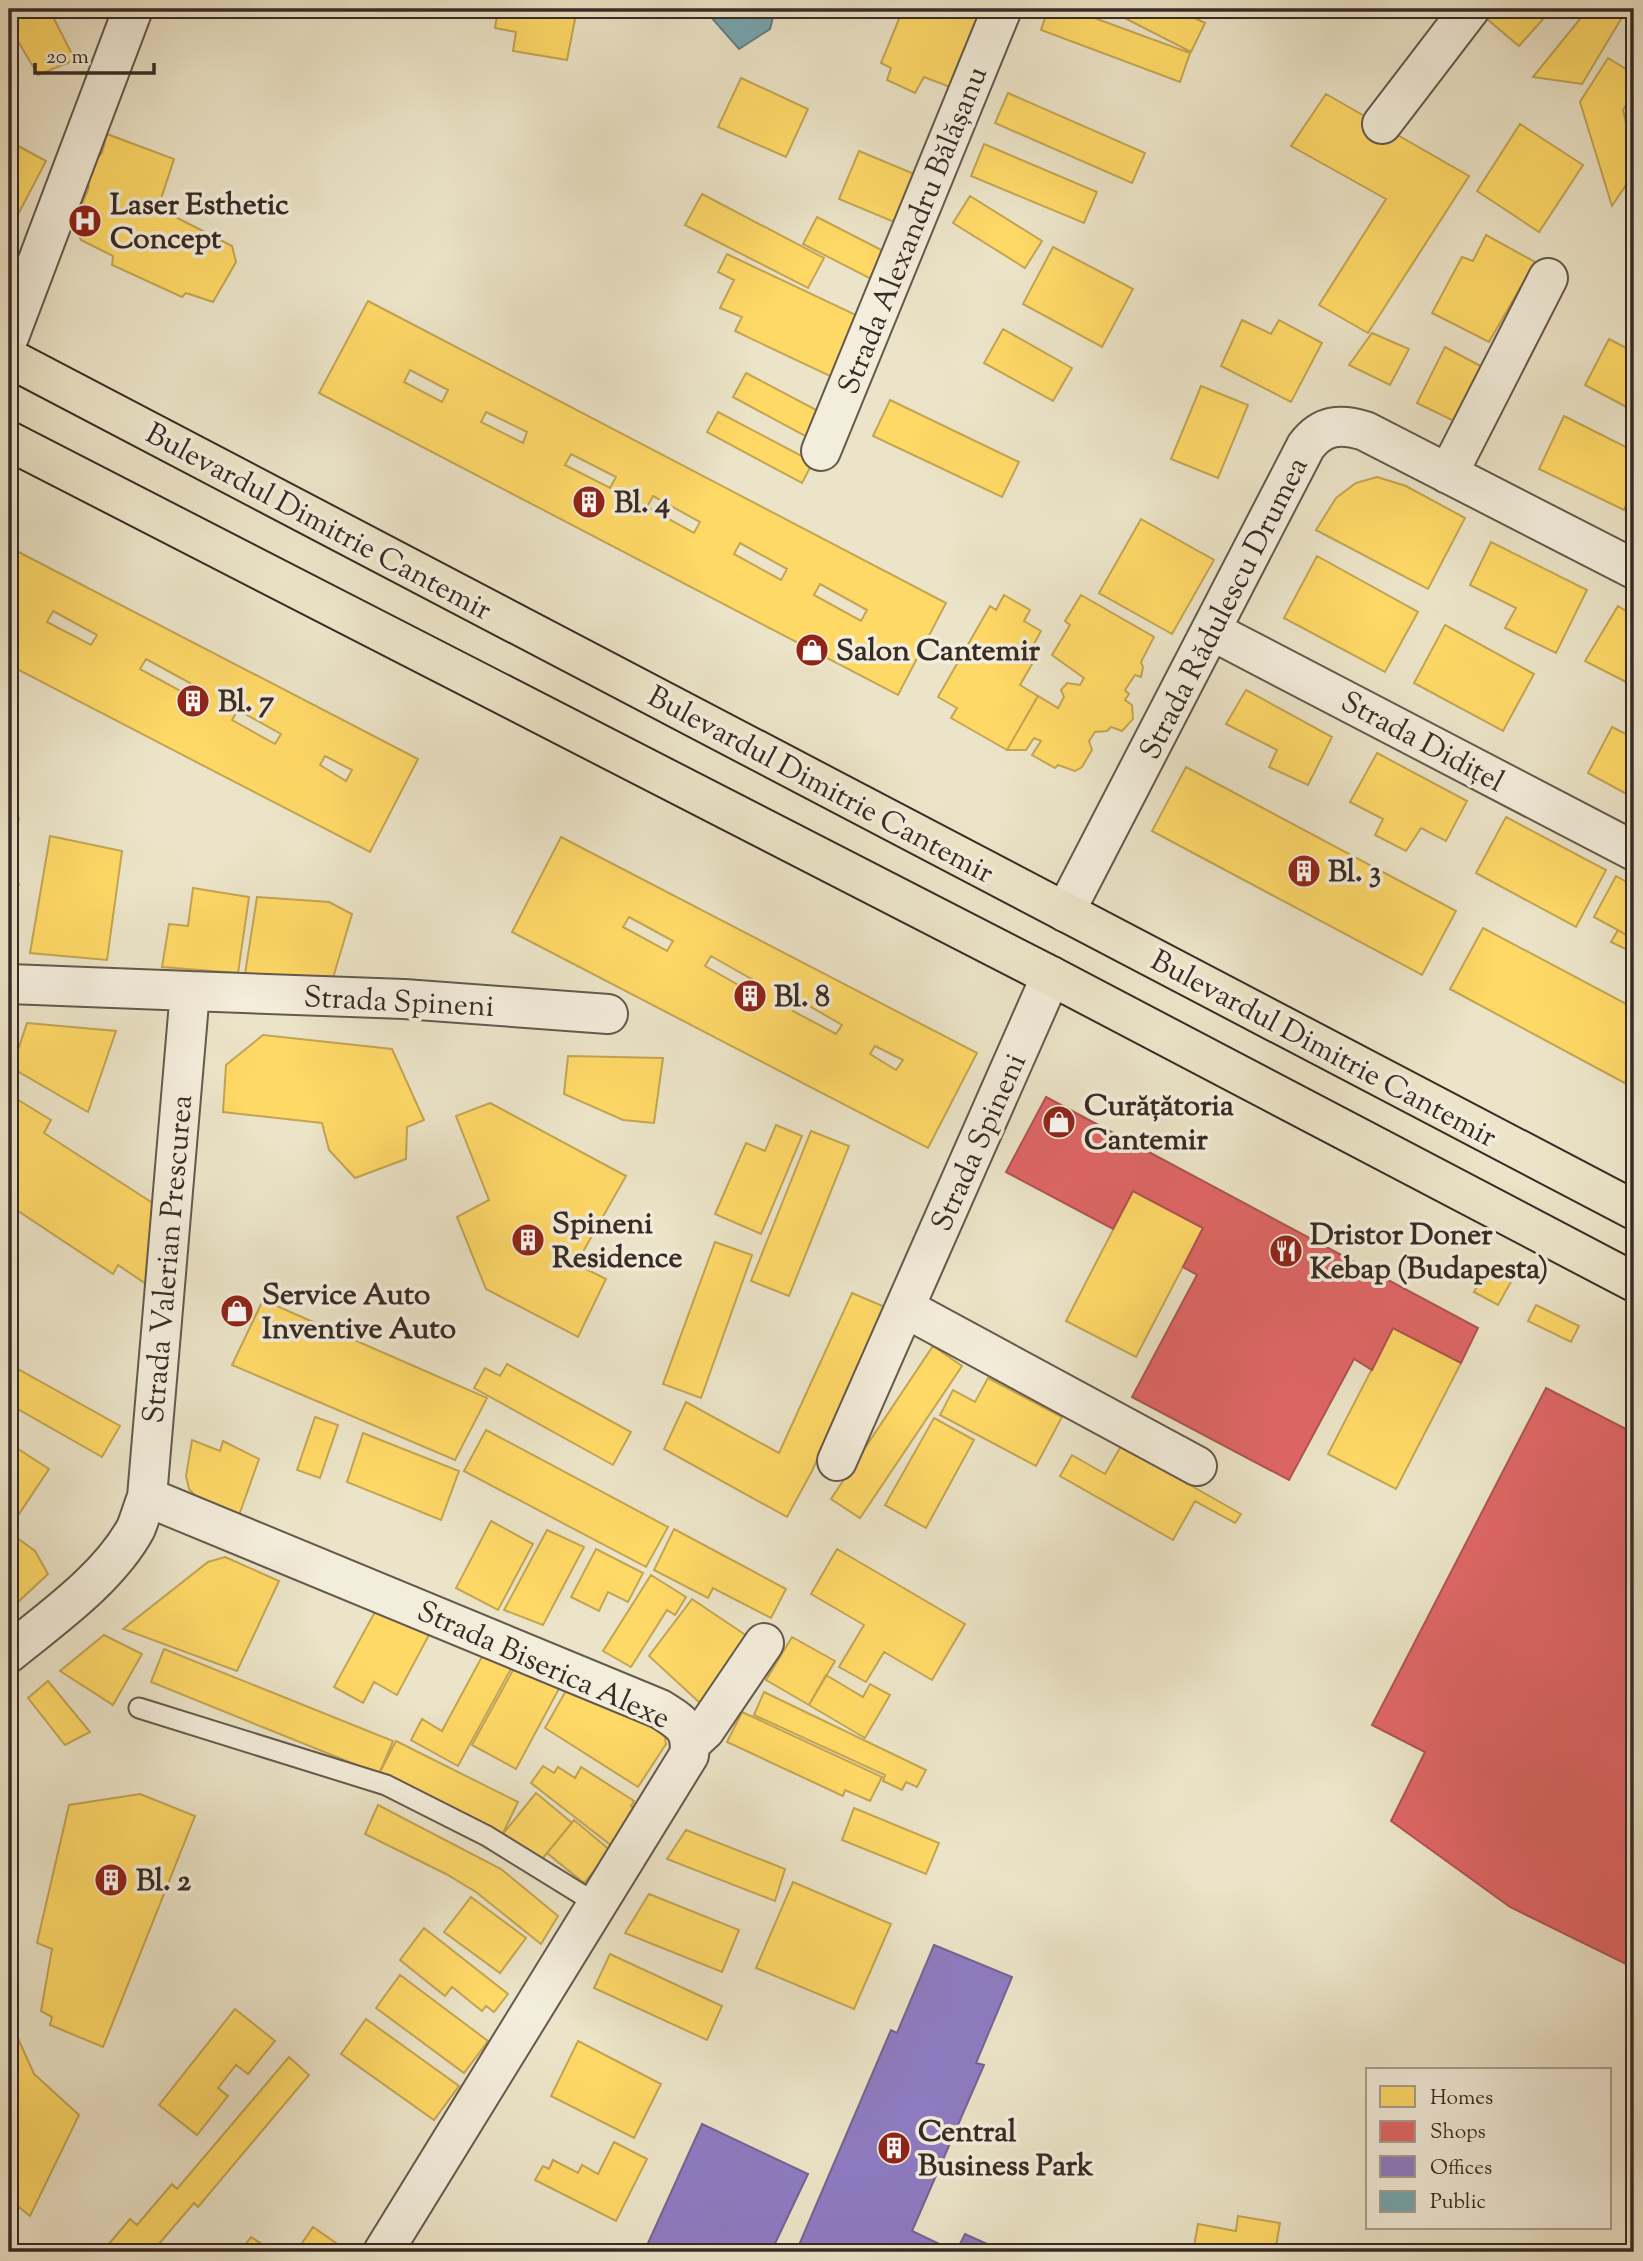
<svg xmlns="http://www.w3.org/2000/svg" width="1643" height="2261" font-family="'Sorts Mill Goudy',serif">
<rect width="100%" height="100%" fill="#ece4c8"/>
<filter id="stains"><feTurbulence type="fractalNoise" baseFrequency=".00286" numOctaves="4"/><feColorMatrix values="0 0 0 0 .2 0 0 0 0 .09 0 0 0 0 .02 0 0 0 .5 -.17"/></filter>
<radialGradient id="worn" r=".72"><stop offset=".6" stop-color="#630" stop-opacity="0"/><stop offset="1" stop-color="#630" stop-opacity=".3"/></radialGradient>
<path fill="#ffd966" stroke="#c3a553" stroke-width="2" fill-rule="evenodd" d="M 9,9 L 37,9 L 41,16 L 50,11 L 75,60 L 38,75 L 9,26 Z
M 498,9 L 577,9 L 567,60 L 513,51 L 516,32 L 495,28 Z
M 903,9 L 982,9 L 950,87 L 924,77 L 915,93 L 887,80 L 891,68 L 881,63 Z
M 1048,9 L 1070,9 L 1190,53 L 1180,82 L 1041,30 Z
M 1107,9 L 1176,9 L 1205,23 L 1191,52 Z
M 1495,9 L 1552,9 L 1519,46 L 1487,19 Z
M 1588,9 L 1627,9 L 1582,84 L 1533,77 Z
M 1608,58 L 1634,74 L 1634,79 L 1628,87 L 1634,92 L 1623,110 L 1628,131 L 1634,122 L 1634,173 L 1612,206 L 1580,102 Z
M 741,78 L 808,109 L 786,157 L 718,127 Z
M 1008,93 L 1145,153 L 1132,183 L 995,123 Z
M 1326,94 L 1469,176 L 1368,333 L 1319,305 L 1386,199 L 1291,146 Z
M 1520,124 L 1583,165 L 1539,232 L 1477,191 Z
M 107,134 L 174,159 L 158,208 L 232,246 L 236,262 L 213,302 L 186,293 L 182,297 L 112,265 L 113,256 L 81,240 L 74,224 L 89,187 L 85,177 L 93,162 L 102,153 Z
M 9,141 L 46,161 L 12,226 L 9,225 Z
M 984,144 L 1097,192 L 1084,223 L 971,176 Z
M 859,151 L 919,176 L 899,224 L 839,199 Z
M 1634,184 L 1634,199 L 1628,194 Z
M 702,194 L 824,258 L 808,288 L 685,225 Z
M 970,196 L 1042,241 L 1025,268 L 953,223 Z
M 817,217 L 893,256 L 879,283 L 803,244 Z
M 1486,235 L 1535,262 L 1489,342 L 1432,313 L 1462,257 L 1473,261 Z
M 1053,247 L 1133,289 L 1102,347 L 1023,304 Z
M 727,254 L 860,317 L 832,377 L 735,331 L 742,317 L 720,308 L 734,280 L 718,272 Z
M 368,301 L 946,603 L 898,695 L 319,393 ZM 410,370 L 448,390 L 442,402 L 404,382 ZM 486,412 L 527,432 L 523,443 L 481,422 ZM 571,454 L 616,477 L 610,488 L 565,465 ZM 653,496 L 700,522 L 694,533 L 647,507 ZM 740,543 L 787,569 L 781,580 L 734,554 ZM 820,584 L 867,610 L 861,621 L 814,595 Z
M 1242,320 L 1271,334 L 1279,320 L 1322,343 L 1291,402 L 1221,366 Z
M 1003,329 L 1072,368 L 1053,401 L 984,363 Z
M 1372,333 L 1409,349 L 1390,385 L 1349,365 Z
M 1609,339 L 1634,352 L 1634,411 L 1585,385 Z
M 1445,347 L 1486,369 L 1458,423 L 1417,403 Z
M 746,373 L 820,412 L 807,437 L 733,397 Z
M 1201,386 L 1248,405 L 1218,478 L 1171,459 Z
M 890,400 L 1019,462 L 1002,497 L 873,436 Z
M 718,412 L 813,462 L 802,483 L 707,432 Z
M 1564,416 L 1634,451 L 1634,488 L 1624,510 L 1539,469 Z
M 1377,477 L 1406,486 L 1465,518 L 1428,589 L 1316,530 L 1336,498 L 1356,483 Z
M 1141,519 L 1214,560 L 1172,634 L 1099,593 Z
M 1491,542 L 1587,590 L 1556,653 L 1505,628 L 1516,608 L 1470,585 Z
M 9,547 L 418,759 L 370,852 L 9,665 ZM 53,611 L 97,635 L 91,645 L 47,622 ZM 146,659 L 190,683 L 184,693 L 140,669 ZM 238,710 L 281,734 L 275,744 L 232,720 ZM 325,756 L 352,770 L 346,781 L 320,765 Z
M 1317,556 L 1418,612 L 1385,672 L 1284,618 Z
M 1004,595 L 1030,610 L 1024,621 L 1041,631 L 1029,653 L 1036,657 L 1020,685 L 1038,696 L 1007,750 L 951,718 L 957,708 L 938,697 L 990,606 L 996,610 Z
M 1081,595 L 1154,637 L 1141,662 L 1143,667 L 1141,677 L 1135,675 L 1125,690 L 1129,694 L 1125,700 L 1132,705 L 1133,719 L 1122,731 L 1111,727 L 1107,731 L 1095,732 L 1089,741 L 1092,750 L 1082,767 L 1075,771 L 1058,765 L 1055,768 L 1032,755 L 1041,741 L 1034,738 L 1026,750 L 1007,750 L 1038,696 L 1058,708 L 1064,697 L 1061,690 L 1067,683 L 1080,685 L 1084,678 L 1052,655 L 1070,625 L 1065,621 Z
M 1618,606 L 1634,616 L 1634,686 L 1585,661 Z
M 1445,625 L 1534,674 L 1503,731 L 1414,683 Z
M 1246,690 L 1332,737 L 1308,785 L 1269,767 L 1277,750 L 1226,724 Z
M 1612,727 L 1634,738 L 1634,798 L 1588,773 Z
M 1377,753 L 1467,801 L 1446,841 L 1421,828 L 1406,851 L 1375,835 L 1383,819 L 1350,802 Z
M 1186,767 L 1456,911 L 1422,975 L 1152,831 Z
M 9,814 L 19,818 L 9,862 L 19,885 L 9,899 Z
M 1506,817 L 1606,870 L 1576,927 L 1476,873 Z
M 50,836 L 122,851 L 107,960 L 30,953 Z
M 561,837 L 977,1053 L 928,1148 L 512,932 ZM 629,917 L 673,941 L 667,951 L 623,927 ZM 711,956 L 755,981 L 749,991 L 705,966 ZM 799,1000 L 842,1025 L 836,1034 L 793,1011 ZM 875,1046 L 903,1060 L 896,1070 L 870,1054 Z
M 1616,876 L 1634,886 L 1634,939 L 1594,917 Z
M 193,888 L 249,897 L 238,973 L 162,967 L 169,924 L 188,926 Z
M 257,897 L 329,902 L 352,914 L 332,981 L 245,974 Z
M 1483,928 L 1634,1008 L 1634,1088 L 1450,989 Z
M 1618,930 L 1634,939 L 1634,953 L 1611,942 Z
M 27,1023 L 116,1031 L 88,1112 L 12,1068 Z
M 263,1035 L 392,1049 L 424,1120 L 407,1127 L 406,1159 L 355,1178 L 329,1150 L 322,1123 L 223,1112 L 226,1065 Z
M 568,1056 L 663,1058 L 654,1123 L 623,1120 L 564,1094 Z
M 10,1095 L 51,1120 L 44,1133 L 162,1209 L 155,1290 L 118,1265 L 113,1274 L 9,1205 Z
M 490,1103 L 626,1176 L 576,1264 L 606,1279 L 578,1337 L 486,1289 L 457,1217 L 489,1200 L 456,1116 Z
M 776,1125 L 802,1136 L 761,1234 L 715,1214 L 746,1143 L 765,1151 Z
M 811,1131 L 849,1146 L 789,1296 L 751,1281 Z
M 1133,1191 L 1203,1228 L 1136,1357 L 1066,1321 Z
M 715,1242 L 752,1255 L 701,1398 L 663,1384 Z
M 1488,1267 L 1512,1280 L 1498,1305 L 1474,1292 Z
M 852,1293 L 885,1307 L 812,1471 L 787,1517 L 664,1449 L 686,1402 L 779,1453 Z
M 263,1300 L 487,1398 L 455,1460 L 232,1365 Z
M 1536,1305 L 1579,1326 L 1571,1342 L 1528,1321 Z
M 1393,1328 L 1461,1363 L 1396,1489 L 1328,1454 Z
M 933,1346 L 962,1366 L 860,1518 L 831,1499 Z
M 9,1364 L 120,1426 L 102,1457 L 9,1404 L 11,1399 L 9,1397 Z
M 507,1364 L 631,1432 L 613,1465 L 474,1388 L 485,1368 L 500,1376 Z
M 988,1378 L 1062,1417 L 1036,1466 L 940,1415 L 953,1390 L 975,1402 Z
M 315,1417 L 338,1425 L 320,1478 L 297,1470 Z
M 934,1418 L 974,1440 L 926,1528 L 885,1505 Z
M 486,1430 L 668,1527 L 646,1567 L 464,1471 Z
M 363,1433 L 459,1471 L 441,1520 L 347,1482 Z
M 192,1440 L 220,1451 L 223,1441 L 259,1459 L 238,1518 L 200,1501 L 189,1489 L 186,1476 Z
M 9,1443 L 49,1469 L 19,1514 L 9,1507 Z
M 1121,1446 L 1241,1514 L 1235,1523 L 1195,1501 L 1173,1540 L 1060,1476 L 1072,1455 L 1105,1474 Z
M 491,1521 L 533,1544 L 498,1610 L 456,1588 Z
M 674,1529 L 786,1589 L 771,1618 L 713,1588 L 708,1598 L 654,1570 Z
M 547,1530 L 584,1547 L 543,1625 L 504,1610 Z
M 9,1532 L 35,1551 L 48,1574 L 17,1603 L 9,1595 Z
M 596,1549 L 643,1573 L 628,1602 L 608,1592 L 599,1611 L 571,1597 Z
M 837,1549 L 965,1624 L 932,1680 L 884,1652 L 866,1682 L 839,1667 L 864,1625 L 811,1594 Z
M 225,1557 L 279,1581 L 237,1671 L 123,1629 L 208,1562 Z
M 651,1575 L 686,1597 L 675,1615 L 667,1610 L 631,1667 L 603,1651 Z
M 692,1599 L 747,1636 L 700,1703 L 649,1656 Z
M 376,1610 L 429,1635 L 397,1695 L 374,1682 L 363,1703 L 334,1687 Z
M 104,1635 L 142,1654 L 113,1705 L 60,1671 Z
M 792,1637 L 835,1661 L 809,1705 L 766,1680 Z
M 164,1649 L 393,1741 L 379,1774 L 151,1682 Z
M 485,1651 L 513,1665 L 458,1766 L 411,1740 L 422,1719 L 442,1731 Z
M 518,1661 L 561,1685 L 516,1769 L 472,1745 Z
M 826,1675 L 863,1697 L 870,1684 L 890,1695 L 865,1738 L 809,1705 Z
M 48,1681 L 90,1732 L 65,1745 L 28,1698 Z
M 568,1687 L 664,1730 L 666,1744 L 638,1787 L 545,1728 Z
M 764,1692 L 926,1770 L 917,1787 L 906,1782 L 902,1790 L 883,1781 L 885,1775 L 754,1715 Z
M 742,1712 L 882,1777 L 870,1801 L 845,1790 L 843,1796 L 727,1742 Z
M 396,1741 L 518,1802 L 502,1835 L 379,1774 Z
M 543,1766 L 554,1773 L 558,1767 L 575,1778 L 581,1767 L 634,1801 L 631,1806 L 639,1812 L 612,1846 L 531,1783 Z
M 536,1793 L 572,1823 L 538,1864 L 502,1835 Z
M 140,1794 L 195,1816 L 103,2047 L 50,2025 L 52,2017 L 41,2011 L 52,1949 L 37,1943 L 69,1805 Z
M 378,1805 L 501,1869 L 558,1916 L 541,1944 L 476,1892 L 446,1874 L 365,1834 Z
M 854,1808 L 939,1843 L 926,1874 L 842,1840 Z
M 574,1820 L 611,1851 L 584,1883 L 547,1853 Z
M 686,1830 L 785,1869 L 775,1901 L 667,1859 Z
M 793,1882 L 891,1924 L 854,2009 L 756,1968 Z
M 649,1894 L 739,1930 L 722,1972 L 625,1933 Z
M 471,1897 L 526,1938 L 500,1973 L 444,1932 Z
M 424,1928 L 508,1994 L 494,2012 L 486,2006 L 482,2011 L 452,1987 L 445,1996 L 400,1960 Z
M 610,1954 L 722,2006 L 707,2040 L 594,1988 Z
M 400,1975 L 488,2041 L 464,2073 L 376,2008 Z
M 235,2009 L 275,2041 L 248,2074 L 236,2065 L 218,2088 L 228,2096 L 197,2135 L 159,2105 Z
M 366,2019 L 459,2086 L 434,2120 L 341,2054 Z
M 9,2033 L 16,2034 L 34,2074 L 79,2115 L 30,2216 L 9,2199 Z
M 578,2041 L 661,2084 L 634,2138 L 551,2096 Z
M 289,2057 L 309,2075 L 198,2207 L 194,2203 L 152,2252 L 102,2252 L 130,2219 L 137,2225 L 172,2184 L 177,2189 Z
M 614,2142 L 647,2159 L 616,2221 L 535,2180 L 543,2166 L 549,2169 L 553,2160 L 578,2173 L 582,2165 L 598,2174 Z
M 1238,2216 L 1280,2223 L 1275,2252 L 1193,2252 L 1198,2224 L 1236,2231 Z
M 313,2227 L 346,2250 L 344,2252 L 296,2252 Z
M 251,2237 L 274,2252 L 240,2252 Z"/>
<path fill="#e06666" stroke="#ae5453" stroke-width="2" d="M 1046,1097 L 1478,1328 L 1461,1363 L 1393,1328 L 1372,1370 L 1354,1359 L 1289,1480 L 1132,1397 L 1197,1275 L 1183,1267 L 1203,1228 L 1133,1191 L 1113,1229 L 1006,1172 Z
M 1546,1388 L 1634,1433 L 1634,1968 L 1510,1907 L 1391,1821 L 1425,1752 L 1372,1725 Z"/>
<path fill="#8e7cc3" stroke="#746494" stroke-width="2" d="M 934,1945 L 1012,1977 L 976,2063 L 984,2065 L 912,2231 L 956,2252 L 965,2234 L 1005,2252 L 796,2252 L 891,2030 L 897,2033 Z
M 702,2124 L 808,2174 L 771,2252 L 644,2252 Z"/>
<path fill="#76a5af" stroke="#638086" stroke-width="2" d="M 711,9 L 775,9 L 770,29 L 739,49 L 710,16 Z"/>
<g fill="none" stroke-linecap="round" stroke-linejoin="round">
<defs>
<path id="service" d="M 139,1708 L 386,1785 L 487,1836 L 597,1904"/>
<path id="minor" d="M 1382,124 L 1470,9
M 9,337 L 133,9
M 821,451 L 1002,9
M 1448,474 L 1548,278
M 1212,631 L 1634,851
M 1065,912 L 1306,446 C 1322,425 1340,423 1365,431 L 1634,569
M 9,984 L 190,991 L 147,1497 C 143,1507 140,1518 136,1528 C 109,1578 52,1618 9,1653
M 190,991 L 404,999 L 608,1014
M 905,1308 L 1197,1466
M 837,1461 L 1051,976
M 147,1497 L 660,1709 C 681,1722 693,1729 689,1755 L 383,2252
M 691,1743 L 705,1730 L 764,1643"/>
<path id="primary" d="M 9,358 L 1634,1210
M 9,441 L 1051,976 L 1634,1282"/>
</defs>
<use href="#service" stroke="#65594e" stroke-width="23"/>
<use href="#minor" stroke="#65594e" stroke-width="42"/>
<use href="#primary" stroke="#382b26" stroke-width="42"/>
<use href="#service" stroke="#f3eddb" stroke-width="19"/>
<use href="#minor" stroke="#f3eddb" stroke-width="38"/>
<use href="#primary" stroke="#ece4c8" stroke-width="38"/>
</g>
<defs>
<symbol id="hospital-disc" viewBox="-11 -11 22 22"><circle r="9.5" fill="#8f2418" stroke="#f3eddb"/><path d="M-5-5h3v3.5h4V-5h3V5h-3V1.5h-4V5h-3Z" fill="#fff"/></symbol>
<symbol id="building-disc" viewBox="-11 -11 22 22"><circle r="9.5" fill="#8f2418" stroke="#f3eddb"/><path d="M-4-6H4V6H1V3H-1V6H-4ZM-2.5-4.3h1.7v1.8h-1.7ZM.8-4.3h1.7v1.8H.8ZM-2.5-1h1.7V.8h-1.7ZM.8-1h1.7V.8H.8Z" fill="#fff"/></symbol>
<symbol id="shop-disc" viewBox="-11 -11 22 22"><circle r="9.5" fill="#8f2418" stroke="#f3eddb"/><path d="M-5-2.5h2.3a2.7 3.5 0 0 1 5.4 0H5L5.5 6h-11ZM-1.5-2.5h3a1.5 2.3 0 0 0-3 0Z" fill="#fff"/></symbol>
<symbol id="restaurant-disc" viewBox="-11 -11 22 22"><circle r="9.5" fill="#8f2418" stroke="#f3eddb"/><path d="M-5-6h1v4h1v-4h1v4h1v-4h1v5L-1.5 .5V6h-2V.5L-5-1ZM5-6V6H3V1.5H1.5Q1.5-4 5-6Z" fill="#fff"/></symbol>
</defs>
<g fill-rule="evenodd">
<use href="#hospital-disc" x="66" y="202" width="38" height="38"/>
<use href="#building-disc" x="570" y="483" width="38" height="38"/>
<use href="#shop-disc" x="793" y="631" width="38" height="38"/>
<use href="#building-disc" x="174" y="682" width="38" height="38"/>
<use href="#building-disc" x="1285" y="852" width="38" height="38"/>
<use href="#building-disc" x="731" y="977" width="38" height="38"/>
<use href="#shop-disc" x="1040" y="1103" width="38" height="38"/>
<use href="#building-disc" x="509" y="1221" width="38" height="38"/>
<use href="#restaurant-disc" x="1267" y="1232" width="38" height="38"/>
<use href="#shop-disc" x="218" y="1292" width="38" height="38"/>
<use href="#building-disc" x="92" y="1861" width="38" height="38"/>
<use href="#building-disc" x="875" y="2129" width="38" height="38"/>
</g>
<g text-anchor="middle" stroke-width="7" stroke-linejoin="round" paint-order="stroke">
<g font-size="30" font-weight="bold" fill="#382b26" stroke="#f3eddb" text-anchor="start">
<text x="110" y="214">Laser Esthetic<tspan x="110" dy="34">Concept</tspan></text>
<text x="614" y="512">Bl. 4</text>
<text x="836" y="660">Salon Cantemir</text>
<text x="218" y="711">Bl. 7</text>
<text x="1328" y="881">Bl. 3</text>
<text x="774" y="1006">Bl. 8</text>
<text x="1084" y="1115">Curățătoria<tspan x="1084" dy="34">Cantemir</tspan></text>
<text x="552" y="1233">Spineni<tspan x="552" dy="34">Residence</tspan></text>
<text x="1310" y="1244">Dristor Doner<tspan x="1310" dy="34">Kebap (Budapesta)</tspan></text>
<text x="262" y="1304">Service Auto<tspan x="262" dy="34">Inventive Auto</tspan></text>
<text x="136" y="1890">Bl. 2</text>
<text x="918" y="2141">Central<tspan x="918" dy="34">Business Park</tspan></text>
</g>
<g font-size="30" fill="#382b26" stroke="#f3eddb">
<text transform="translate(912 230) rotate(-68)" y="10">Strada Alexandru Bălășanu</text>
<text transform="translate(319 521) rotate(28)" y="10">Bulevardul Dimitrie Cantemir</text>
<text transform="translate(1223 608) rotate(-63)" y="10">Strada Rădulescu Drumea</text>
<text transform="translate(1423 741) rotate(28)" y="10">Strada Didițel</text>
<text transform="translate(821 784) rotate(28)" y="10">Bulevardul Dimitrie Cantemir</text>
<text transform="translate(399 1001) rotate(3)" y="10">Strada Spineni</text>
<text transform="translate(1324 1048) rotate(28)" y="10">Bulevardul Dimitrie Cantemir</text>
<text transform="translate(978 1142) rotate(-66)" y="10">Strada Spineni</text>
<text transform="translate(167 1259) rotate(-85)" y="10">Strada Valerian Prescurea</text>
<text transform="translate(544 1664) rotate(24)" y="10">Strada Biserica Alexe</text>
</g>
</g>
<rect width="1643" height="2261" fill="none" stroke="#ece4c8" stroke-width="35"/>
<rect x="10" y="10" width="1622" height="2240" fill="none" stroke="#382b26" stroke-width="3.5"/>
<rect x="18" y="18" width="1608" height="2226" fill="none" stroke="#382b26" stroke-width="2"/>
<rect x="1366" y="2068" width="245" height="161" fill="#f3eddb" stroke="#a89f93" stroke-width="2"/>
<rect x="1380" y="2086" width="35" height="21" fill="#ffd966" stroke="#a89f93" stroke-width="2"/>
<text x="1430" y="2104" font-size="21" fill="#382b26">Homes</text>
<rect x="1380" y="2121" width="35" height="21" fill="#e06666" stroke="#a89f93" stroke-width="2"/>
<text x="1430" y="2138" font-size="21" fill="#382b26">Shops</text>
<rect x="1380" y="2156" width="35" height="21" fill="#8e7cc3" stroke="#a89f93" stroke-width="2"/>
<text x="1430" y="2174" font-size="21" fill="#382b26">Offices</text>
<rect x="1380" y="2191" width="35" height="21" fill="#76a5af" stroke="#a89f93" stroke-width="2"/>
<text x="1430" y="2208" font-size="21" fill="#382b26">Public</text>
<path d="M35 63v10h119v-10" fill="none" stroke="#382b26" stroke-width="3.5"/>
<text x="46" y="63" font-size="21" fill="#382b26" stroke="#f3eddb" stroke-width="5" paint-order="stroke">20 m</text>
<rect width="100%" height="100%" filter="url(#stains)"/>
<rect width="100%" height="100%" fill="url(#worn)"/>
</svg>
